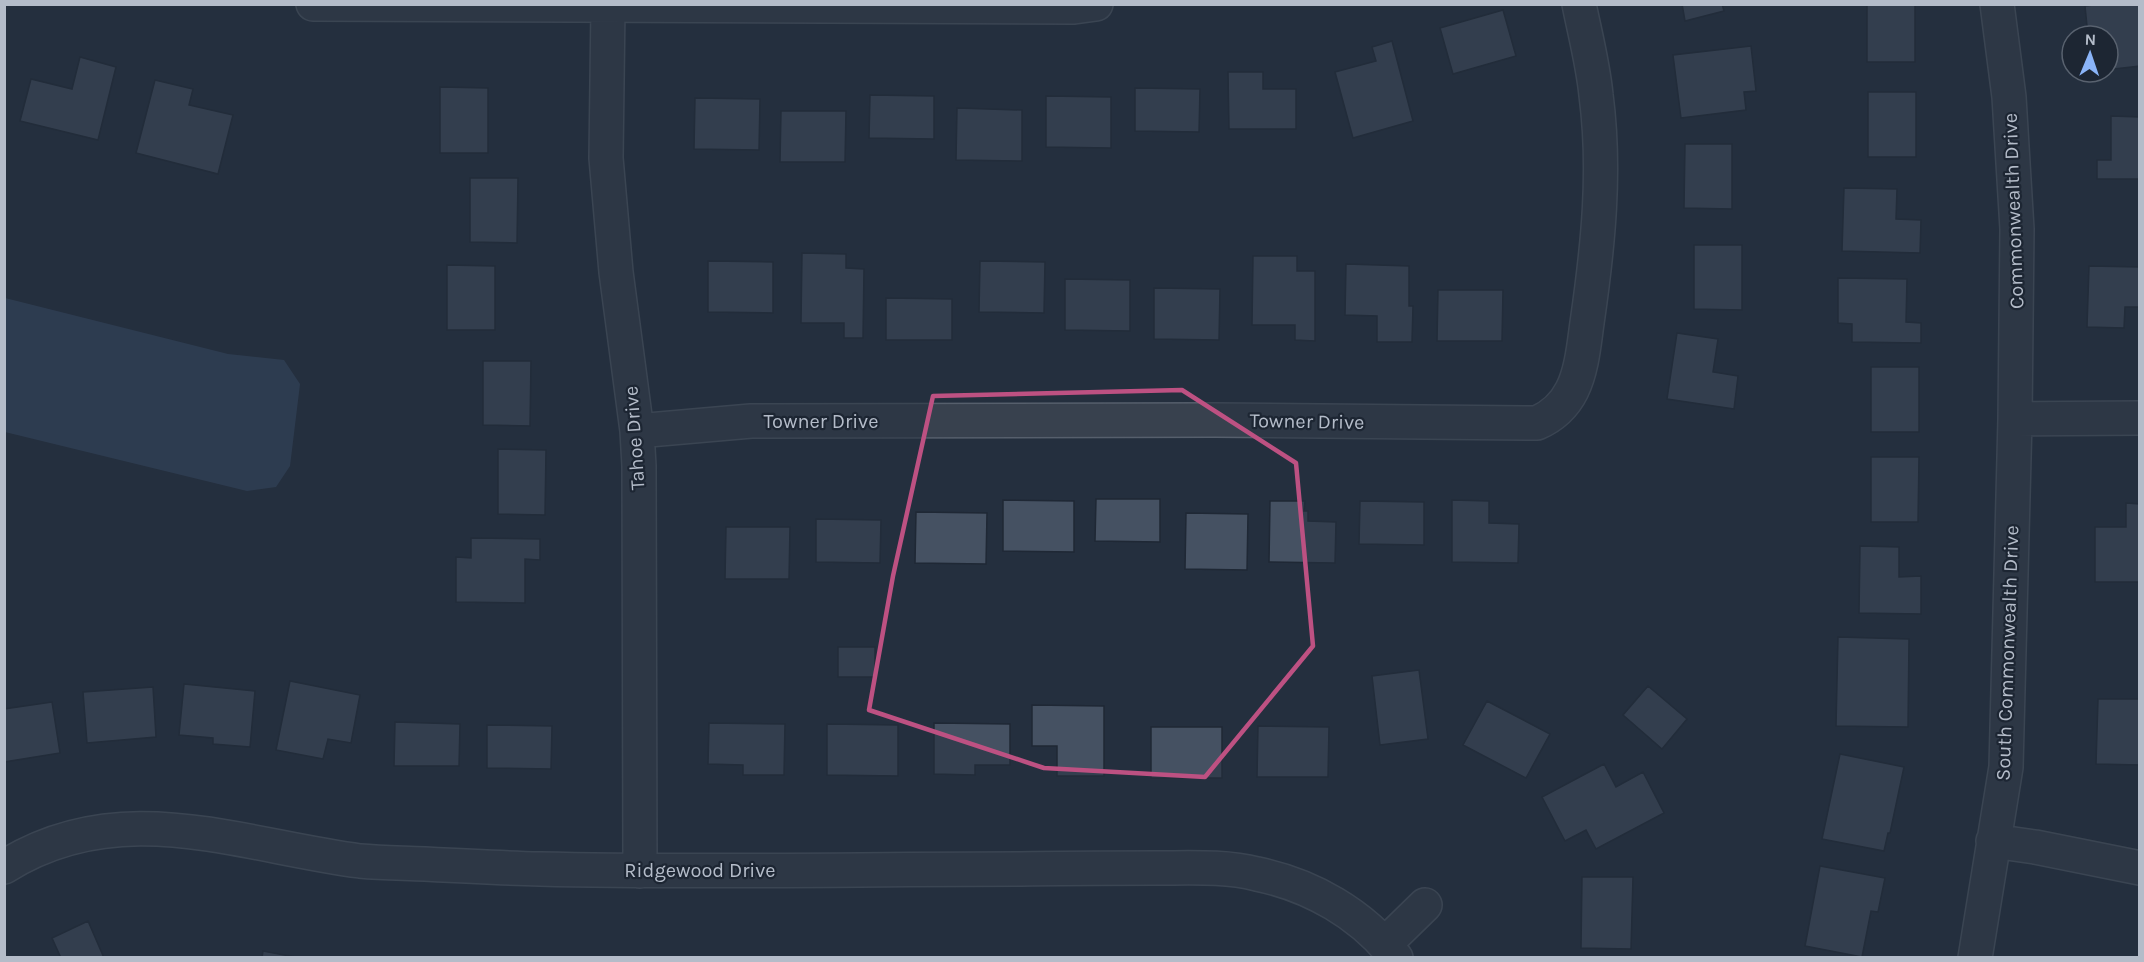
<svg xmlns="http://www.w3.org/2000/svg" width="2144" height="962" font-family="Karla,sans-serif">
<rect width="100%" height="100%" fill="#242f3e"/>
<path fill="#394c67" d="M 5,298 L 228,354 L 284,360 L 300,384 L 290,466 L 276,487 L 247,491 L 5,432 Z"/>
<path fill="#455162" stroke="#1f2835" stroke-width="1.5" d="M 1682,4 L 1722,4 L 1724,11 L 1685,21 Z
M 1867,4 L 1915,4 L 1915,62 L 1867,62 Z
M 2102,4 L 2140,4 L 2140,66 L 2114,69 L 2111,39 L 2108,39 L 2108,36 L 2088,36 L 2085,6 Z
M 1503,10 L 1516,56 L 1453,74 L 1440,28 Z
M 1392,41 L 1413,121 L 1353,138 L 1335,72 L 1376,61 L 1372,47 Z
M 1751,46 L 1756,91 L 1744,92 L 1746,110 L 1681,118 L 1673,55 Z
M 80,57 L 116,67 L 98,140 L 20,121 L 31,79 L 72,89 Z
M 1228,72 L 1263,72 L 1263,89 L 1296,89 L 1296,129 L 1229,129 Z
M 155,80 L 193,89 L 189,105 L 233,115 L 218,174 L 136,153 Z
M 440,87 L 488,88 L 488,153 L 440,153 Z
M 1135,88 L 1200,89 L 1199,132 L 1135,131 Z
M 1868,92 L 1916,92 L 1916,157 L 1868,157 Z
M 870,95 L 934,96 L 934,139 L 869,138 Z
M 1046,96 L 1111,97 L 1111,148 L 1046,147 Z
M 695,98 L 760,99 L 759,150 L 694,149 Z
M 957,108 L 1022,110 L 1022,161 L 956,160 Z
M 781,111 L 846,111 L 845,162 L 780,162 Z
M 2111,116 L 2140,117 L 2140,179 L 2097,179 L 2097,160 L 2111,160 Z
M 1685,144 L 1732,144 L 1732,209 L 1684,208 Z
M 470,178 L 518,178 L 517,243 L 470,242 Z
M 1844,188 L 1897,189 L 1896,219 L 1921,220 L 1920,253 L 1842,251 Z
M 1694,245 L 1742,245 L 1742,310 L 1694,309 Z
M 802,253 L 846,254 L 846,268 L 864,269 L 863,338 L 844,338 L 844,323 L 801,323 Z
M 1253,256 L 1297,256 L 1297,271 L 1315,271 L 1315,341 L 1295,340 L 1295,325 L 1252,325 Z
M 708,261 L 773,262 L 773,313 L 708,312 Z
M 980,261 L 1045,262 L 1044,313 L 979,312 Z
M 1346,264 L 1409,266 L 1409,306 L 1413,306 L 1412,342 L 1377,342 L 1377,316 L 1345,315 Z
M 447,265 L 495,266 L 495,330 L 447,330 Z
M 2089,266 L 2140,267 L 2140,307 L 2125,307 L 2124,328 L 2087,327 Z
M 1838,278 L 1907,279 L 1906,322 L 1921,323 L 1921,343 L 1852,342 L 1852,324 L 1838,323 Z
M 1065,279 L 1130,280 L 1130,331 L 1065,330 Z
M 1154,288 L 1220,289 L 1219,340 L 1154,339 Z
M 1438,290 L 1503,290 L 1502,341 L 1437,341 Z
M 886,298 L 952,299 L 952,340 L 886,340 Z
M 1677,333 L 1718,339 L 1713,372 L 1738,376 L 1734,409 L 1667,399 Z
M 483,361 L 531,361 L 530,426 L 483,425 Z
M 1871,367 L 1919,367 L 1919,432 L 1871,432 Z
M 498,449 L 546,450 L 545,515 L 498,514 Z
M 1871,457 L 1919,457 L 1918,522 L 1871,522 Z
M 1096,499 L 1160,499 L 1160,542 L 1095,541 Z
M 1003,500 L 1074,501 L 1074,552 L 1003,551 Z
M 1452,500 L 1489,501 L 1489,523 L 1519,524 L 1518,563 L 1452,562 Z
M 1270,501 L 1305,501 L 1304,511 L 1308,511 L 1308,521 L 1336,522 L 1335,563 L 1269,562 Z
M 1360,501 L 1424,502 L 1424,545 L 1359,544 Z
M 2126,503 L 2140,504 L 2140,582 L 2095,582 L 2095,527 L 2126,527 Z
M 916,512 L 987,513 L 986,564 L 915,563 Z
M 1186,513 L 1248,514 L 1247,570 L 1185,569 Z
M 816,519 L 881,520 L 880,563 L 816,562 Z
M 726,527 L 790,527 L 789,579 L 725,579 Z
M 471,538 L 540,539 L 540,560 L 525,559 L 525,603 L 456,602 L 456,557 L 471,558 Z
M 1860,546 L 1899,547 L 1899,577 L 1921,576 L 1921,614 L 1859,613 Z
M 1838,637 L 1909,639 L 1908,727 L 1836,726 Z
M 838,647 L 875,647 L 875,677 L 838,677 Z
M 1419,670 L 1428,739 L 1380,745 L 1372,676 Z
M 290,681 L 360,695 L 351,743 L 328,739 L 323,759 L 276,750 Z
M 184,684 L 255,691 L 250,747 L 213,744 L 213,738 L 179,735 Z
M 1648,686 L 1687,719 L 1662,749 L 1623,715 Z
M 153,687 L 156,737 L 87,743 L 83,692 Z
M 2098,699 L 2140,699 L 2140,765 L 2096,764 Z
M 1487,701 L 1550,734 L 1526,778 L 1463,745 Z
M 52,702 L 60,753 L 4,762 L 4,709 Z
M 1032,705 L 1104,706 L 1104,776 L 1057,776 L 1057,746 L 1032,746 Z
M 395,722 L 460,724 L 459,766 L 394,766 Z
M 709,723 L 785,724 L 784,775 L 743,775 L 743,765 L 708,764 Z
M 934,723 L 1010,724 L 1010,765 L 975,765 L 975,775 L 934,774 Z
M 827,724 L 898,725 L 898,776 L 827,775 Z
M 487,725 L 552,726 L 551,769 L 487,768 Z
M 1258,726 L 1329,727 L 1328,777 L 1257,777 Z
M 1151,727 L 1222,727 L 1222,778 L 1151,778 Z
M 1840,754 L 1904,767 L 1890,833 L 1888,833 L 1884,851 L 1822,839 Z
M 1604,764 L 1616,787 L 1643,772 L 1664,813 L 1596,849 L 1586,830 L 1565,841 L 1542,797 Z
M 1820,866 L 1885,878 L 1878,912 L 1871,911 L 1862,957 L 1805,946 Z
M 1582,877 L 1633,877 L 1631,949 L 1581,948 Z
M 88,921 L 104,958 L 61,958 L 52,938 Z
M 263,951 L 300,958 L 262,958 Z"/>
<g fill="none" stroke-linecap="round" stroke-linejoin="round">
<defs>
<path id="minor" d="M 313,4 L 1074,7 L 1096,4
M 608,6 L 606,158 L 616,272 L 637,431 L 639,466 L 640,871
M 2015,419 L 2140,418
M 637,431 L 751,421 L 1215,420 L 1537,423 C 1553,416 1564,406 1572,390 C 1582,370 1584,344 1587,323 C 1598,247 1606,171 1596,95 C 1593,64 1585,34 1579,4
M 1993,841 L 2035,847 L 2140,868
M 4,867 C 120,794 238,845 360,861 C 382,863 403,863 425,864 C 463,866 501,868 540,869 C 700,873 860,869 1021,869 C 1066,868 1112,868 1157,868 C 1191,868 1225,866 1257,874 C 1311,885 1362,914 1396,958
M 1385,944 L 1425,905
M 1975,958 L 2006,767 L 2015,419 L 2017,229 L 2009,97 L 1997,4"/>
</defs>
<use href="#minor" stroke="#565f6c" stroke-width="36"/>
<use href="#minor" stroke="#38414e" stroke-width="33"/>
</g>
<path d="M0 0H2144V962H0ZM 1182,390 L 1296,463 L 1313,646 L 1205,777 L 1044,768 L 869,710 L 893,576 L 933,396 Z" fill="#242f3e" fill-opacity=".55" fill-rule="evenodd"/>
<path fill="none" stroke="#bd5182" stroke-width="4.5" stroke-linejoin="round" d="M 1182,390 L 1296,463 L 1313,646 L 1205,777 L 1044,768 L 869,710 L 893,576 L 933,396 Z"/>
<g text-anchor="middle" stroke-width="4.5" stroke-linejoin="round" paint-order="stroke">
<g font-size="20" fill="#b4bcc9" stroke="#1d2633">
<text transform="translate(2013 211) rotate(-92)" y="7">Commonwealth Drive</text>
<text x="821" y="428">Towner Drive</text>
<text transform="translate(1307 421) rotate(1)" y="7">Towner Drive</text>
<text transform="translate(634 438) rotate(-94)" y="7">Tahoe Drive</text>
<text transform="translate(2007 653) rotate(-88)" y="7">South Commonwealth Drive</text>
<text x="700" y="877">Ridgewood Drive</text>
</g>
</g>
<rect width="2144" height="962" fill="none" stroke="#b4bcc9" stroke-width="12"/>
<g transform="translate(2090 54) rotate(2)"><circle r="28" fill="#1d2633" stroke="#59626f" stroke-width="1.5"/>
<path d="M0-4.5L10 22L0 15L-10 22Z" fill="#8ab4f8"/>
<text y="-9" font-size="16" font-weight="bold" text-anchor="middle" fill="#b4bcc9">N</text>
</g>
</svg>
